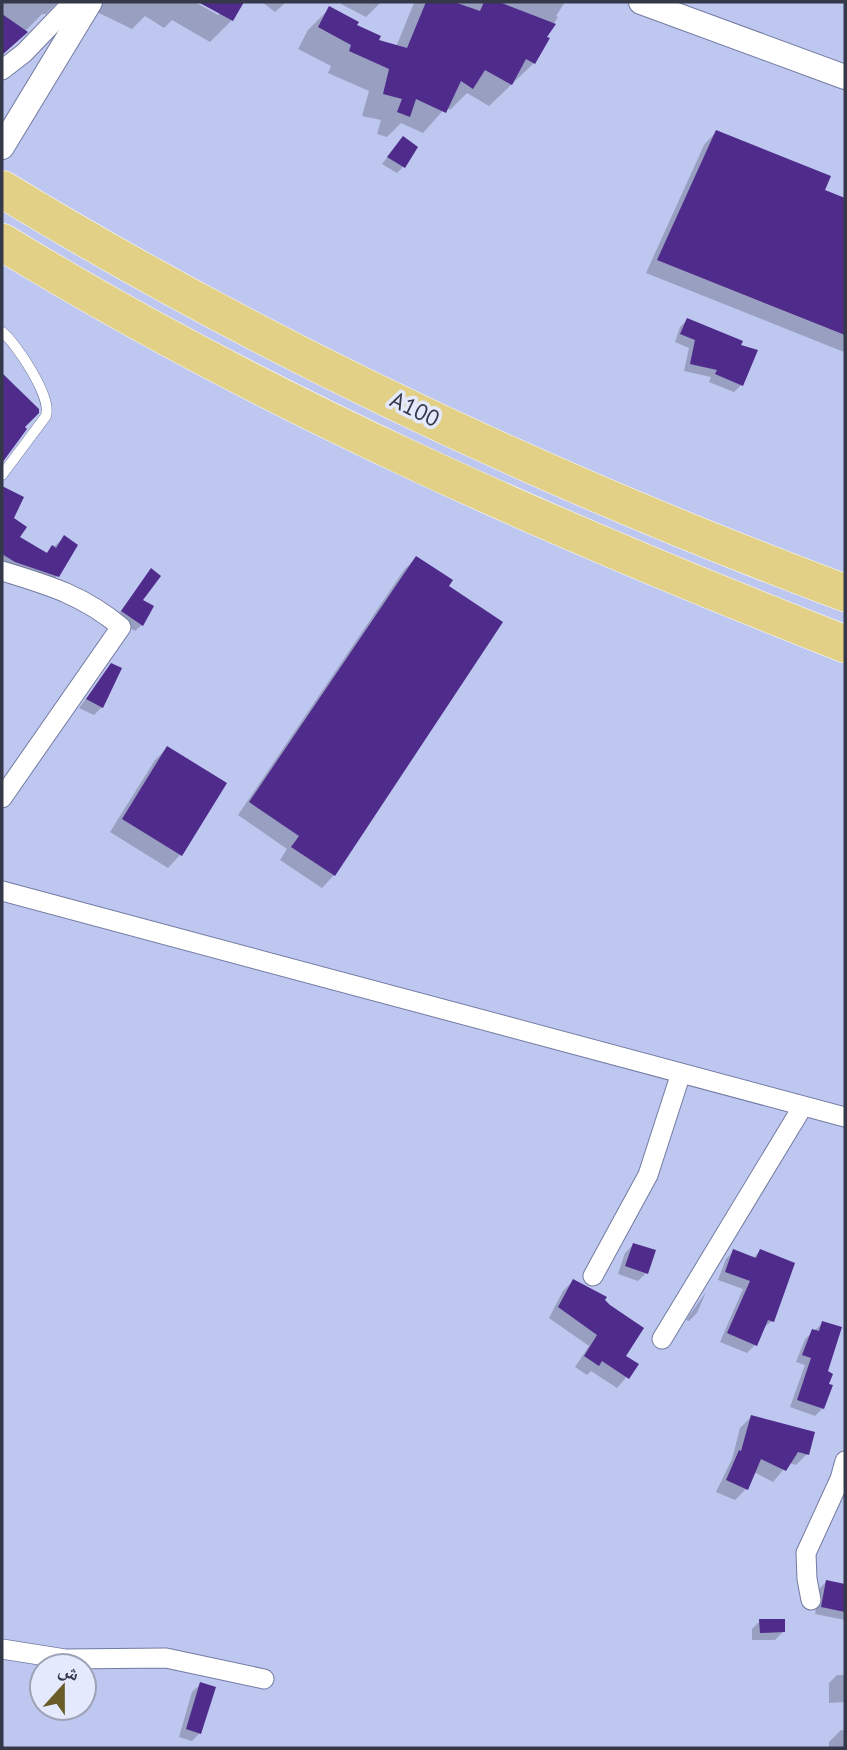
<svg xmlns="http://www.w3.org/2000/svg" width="847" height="1750" font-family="'PT Sans','Noto Naskh Arabic',sans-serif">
<rect width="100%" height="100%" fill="#bec7f0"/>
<path fill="#0003" d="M 2,2 L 58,2 L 46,14 L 42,14 L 2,55 Z
M 101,2 L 195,2 L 218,15 L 221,13 L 202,2 L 241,4 L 232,20 L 210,42 L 172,20 L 164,28 L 145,16 L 132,29 L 95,11 Z
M 262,2 L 286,2 L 275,12 Z
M 342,2 L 381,2 L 366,17 L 341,4 Z
M 412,2 L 565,2 L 556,16 L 558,17 L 545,37 L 534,63 L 489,106 L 467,93 L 450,110 L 446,107 L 423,133 L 401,123 L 387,137 L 377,134 L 381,120 L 362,116 L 369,91 L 328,73 L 331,66 L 298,49 L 308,30 L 330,8 L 377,41 L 396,47 L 414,3 Z
M 716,132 L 823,191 L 845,200 L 844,352 L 646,273 L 704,145 Z
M 397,145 L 403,167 L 397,173 L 382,164 Z
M 687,320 L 741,385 L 734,392 L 709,382 L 711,377 L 684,371 L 689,348 L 675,342 L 680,327 Z
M 2,488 L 22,498 L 12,518 L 18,537 L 45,554 L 64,538 L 57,576 L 48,585 L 2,568 Z
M 416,558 L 334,875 L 322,888 L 280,860 L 287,849 L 238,815 L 404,570 Z
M 151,570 L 141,600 L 142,625 L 135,631 L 115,619 Z
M 111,665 L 102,707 L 94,715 L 79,708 Z
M 167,748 L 225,784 L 180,855 L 168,868 L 110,832 L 155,760 Z
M 633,1245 L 646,1273 L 638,1281 L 618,1274 L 625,1253 Z
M 734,1251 L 753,1258 L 760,1251 L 772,1321 L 763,1328 L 755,1345 L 747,1353 L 720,1342 L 743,1289 L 718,1280 L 726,1259 Z
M 573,1281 L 603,1300 L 623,1356 L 637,1365 L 617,1388 L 591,1371 L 587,1375 L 575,1367 L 589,1346 L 549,1318 L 563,1291 Z
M 706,1292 L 697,1313 L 689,1321 L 686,1320 Z
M 823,1323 L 825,1372 L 823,1408 L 815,1416 L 790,1407 L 805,1365 L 796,1362 L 805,1339 Z
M 752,1416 L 807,1454 L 796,1465 L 789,1463 L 773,1482 L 754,1472 L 746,1489 L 735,1500 L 716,1492 L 732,1459 L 740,1428 Z
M 826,1582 L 845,1586 L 845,1583 L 845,1620 L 815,1614 L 819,1589 Z
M 760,1621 L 783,1632 L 775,1640 L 752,1640 L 752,1629 Z
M 837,1675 L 845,1675 L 845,1702 L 829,1703 L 829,1683 Z
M 201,1684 L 200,1733 L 192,1741 L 179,1737 L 192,1692 Z
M 841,1730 L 845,1731 L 845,1748 L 829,1748 L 829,1742 Z"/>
<path fill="#4f2b8b" d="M 198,2 L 244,2 L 233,21 Z
M 426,2 L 454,2 L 480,11 L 484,2 L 499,2 L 556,24 L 547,37 L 550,38 L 535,64 L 526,59 L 512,85 L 485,70 L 473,89 L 461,81 L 446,113 L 416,99 L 410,117 L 397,112 L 402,99 L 383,94 L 389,69 L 349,51 L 351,45 L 318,27 L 329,6 L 359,22 L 357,25 L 381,36 L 379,40 L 407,48 Z
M 2,14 L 28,32 L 2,55 Z
M 716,130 L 831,176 L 825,190 L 845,198 L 845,335 L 657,260 Z
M 403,136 L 418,147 L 405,168 L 387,157 Z
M 687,318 L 743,341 L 741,345 L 758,350 L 743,386 L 715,374 L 717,370 L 690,364 L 695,340 L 680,334 Z
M 2,373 L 39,409 L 39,413 L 25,427 L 27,429 L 2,463 Z
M 2,486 L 24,497 L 14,518 L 27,527 L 20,537 L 47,553 L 52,545 L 56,548 L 64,535 L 78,545 L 59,577 L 15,562 L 2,554 Z
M 416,556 L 453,580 L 449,586 L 503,622 L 335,876 L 291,847 L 299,836 L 249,802 Z
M 151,568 L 161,576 L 143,600 L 154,606 L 143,626 L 121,611 Z
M 111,663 L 122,668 L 103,708 L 86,699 Z
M 167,746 L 227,783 L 182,856 L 122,819 Z
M 633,1243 L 656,1250 L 648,1274 L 625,1266 Z
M 733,1249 L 756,1258 L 760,1249 L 795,1263 L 774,1322 L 768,1320 L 757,1346 L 727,1333 L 750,1281 L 725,1272 Z
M 573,1279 L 607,1297 L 605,1300 L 610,1305 L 644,1328 L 626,1356 L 639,1364 L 629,1379 L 602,1361 L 599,1366 L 584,1356 L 597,1335 L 558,1307 Z
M 822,1321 L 842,1327 L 828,1371 L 833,1374 L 829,1384 L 833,1385 L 824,1409 L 797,1400 L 811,1358 L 802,1355 L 812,1329 L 819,1331 Z
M 751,1415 L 815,1432 L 809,1455 L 798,1452 L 786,1471 L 761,1459 L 748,1490 L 726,1480 L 739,1450 L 741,1451 Z
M 826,1580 L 845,1584 L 845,1612 L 821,1607 Z
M 759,1619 L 785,1619 L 785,1632 L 760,1633 Z
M 200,1682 L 216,1687 L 201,1734 L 186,1729 Z"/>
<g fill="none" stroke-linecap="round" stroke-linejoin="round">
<defs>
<path id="service" d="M 2,332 C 17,344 52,397 46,416 L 2,475"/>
<path id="minor" d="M 2,70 L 24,53 L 73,2
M 2,571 C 48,585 83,595 121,627 L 2,798
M 2,891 L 845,1117
M 593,1276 L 648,1175 L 681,1073
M 662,1339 L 803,1106
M 811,1600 L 807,1579 L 806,1553 L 840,1479 L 845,1461
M 2,1649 L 65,1659 L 166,1658 L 264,1679"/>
<path id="tertiary" d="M 641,2 L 845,77
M 2,147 L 90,2"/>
<path id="motorway" d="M 2,189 C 268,351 554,484 845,593
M 2,242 C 268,405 555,530 845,644"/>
</defs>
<use href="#service" stroke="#737ba1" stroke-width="11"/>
<use href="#minor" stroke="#737ba1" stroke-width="21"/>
<use href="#tertiary" stroke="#737ba1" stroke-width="26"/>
<use href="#motorway" stroke="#fff" stroke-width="38"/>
<use href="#service" stroke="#fff" stroke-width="10"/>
<use href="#minor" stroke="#fff" stroke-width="19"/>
<use href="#tertiary" stroke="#fff" stroke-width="24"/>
<use href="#motorway" stroke="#e2d086" stroke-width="37"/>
</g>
<g text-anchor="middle" stroke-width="7" stroke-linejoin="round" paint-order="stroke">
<g font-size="23" fill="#353849" stroke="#e4e9fe">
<text transform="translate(415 409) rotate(26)" y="8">A100</text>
</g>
</g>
<rect width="847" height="1750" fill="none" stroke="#353849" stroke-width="7"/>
<g transform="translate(63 1687) rotate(21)"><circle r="33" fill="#e4e9fe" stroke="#9ea2b6" stroke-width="2"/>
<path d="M0-5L12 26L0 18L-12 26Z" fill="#695c29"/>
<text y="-10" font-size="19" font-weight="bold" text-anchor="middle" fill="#353849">ش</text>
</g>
</svg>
